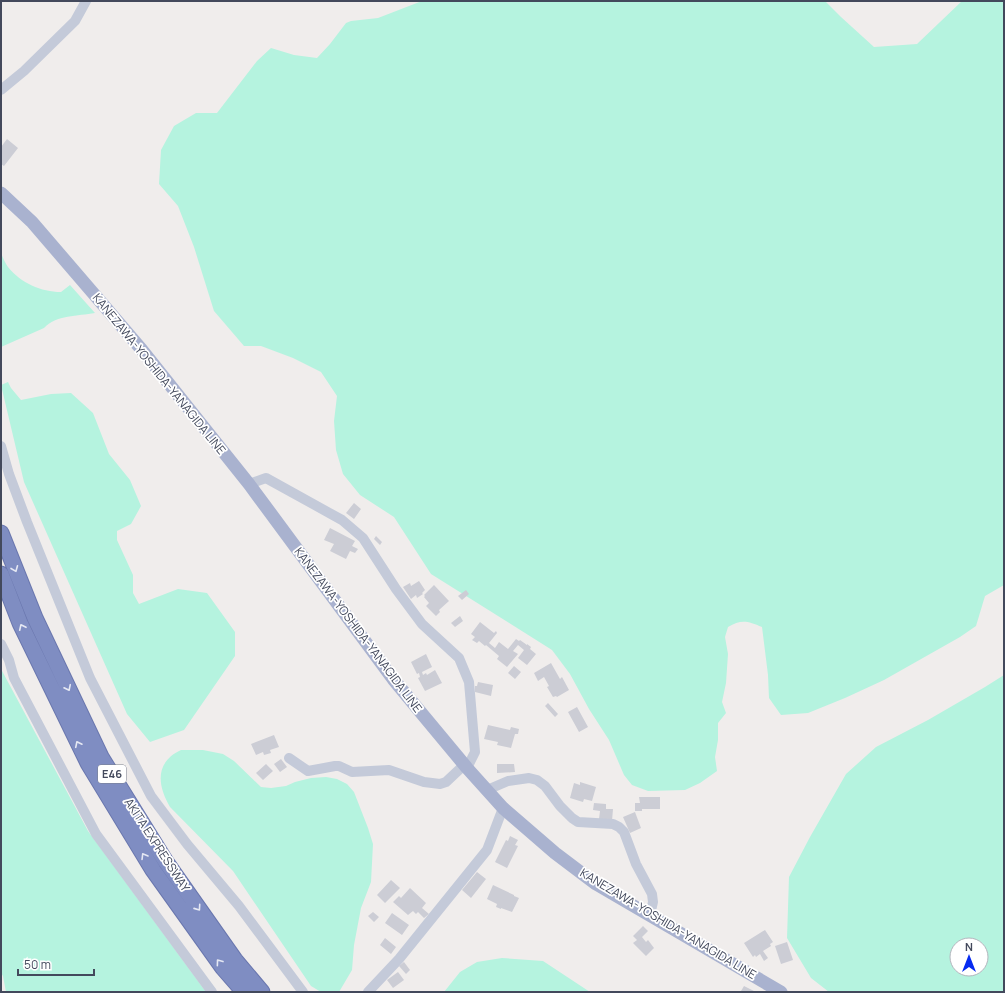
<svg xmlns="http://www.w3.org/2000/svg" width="1005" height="993" font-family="Manrope,sans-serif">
<rect width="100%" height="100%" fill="#f0edec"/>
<path fill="#b5f3df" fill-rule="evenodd" d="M 422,1 L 825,1 L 841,17 L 874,47 L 917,44 L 962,1 L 1004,1 L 1004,585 L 985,596 L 976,626 L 960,637 L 884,680 L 845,698 L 808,713 L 781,715 L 769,698 L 768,675 L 762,627 C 748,621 741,619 728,627 L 725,637 L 728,654 L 726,683 L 722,702 L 726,713 L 718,723 L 718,740 L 715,757 L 717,771 L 700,783 L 685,790 L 648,791 L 632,785 L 624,775 L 609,740 L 589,709 L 570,674 L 552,650 L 431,574 L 394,517 L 360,495 L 343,474 L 336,450 L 334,421 L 337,396 L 321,372 L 293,358 L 261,346 L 244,346 L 214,311 L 194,247 L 178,206 L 159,184 L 161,150 L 174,126 L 196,113 L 217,113 L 257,61 L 271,48 L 294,55 L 317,58 L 330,44 L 346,23 L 351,21 L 378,18 Z
M 1,253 C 3,258 5,263 8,267 C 21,283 41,292 61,292 L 70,285 L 95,313 C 78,316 56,315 44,328 L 1,347 Z
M 8,382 L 11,388 L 21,400 L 51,394 L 71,393 L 93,413 L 109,454 L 130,480 L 141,506 L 131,524 L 117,531 L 117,540 L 133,575 L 133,593 L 139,604 L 178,589 L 207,593 L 235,632 L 235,656 L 184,730 L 150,742 L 127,714 L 24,482 L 1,385 Z
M 1,669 L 88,831 L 206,992 L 6,992 L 3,976 L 1,973 Z
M 1004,675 L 1004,992 L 829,992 L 811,978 L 787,938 L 789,877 L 810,837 L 846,774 L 876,747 L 928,720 L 985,687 ZM 957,945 L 981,945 L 981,969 L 957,969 Z
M 181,750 L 203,750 L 223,754 L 234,761 L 261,787 L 271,788 L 286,786 L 295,782 L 311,778 L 326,777 L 337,779 L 347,784 L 354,792 L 368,828 L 373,844 L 371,882 L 361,908 L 354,945 L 352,970 L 339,992 L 321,992 L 311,986 L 233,871 L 170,807 C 157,785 155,762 181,750 Z
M 502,958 L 543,961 L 590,992 L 444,992 L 460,972 L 477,962 Z"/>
<path fill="#cccdd5" d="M 7,139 L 18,148 L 4,166 L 1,164 L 1,147 Z
M 354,503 L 361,509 L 354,519 L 346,513 Z
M 330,528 L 355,541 L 352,546 L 358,549 L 355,553 L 350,551 L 346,559 L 330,551 L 334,544 L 324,540 Z
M 376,536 L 382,542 L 380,545 L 374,539 Z
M 419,581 L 425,590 L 422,593 L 423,594 L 417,598 L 416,595 L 411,599 L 403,587 L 410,583 L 411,586 Z
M 434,585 L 449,601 L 439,610 L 440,612 L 436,616 L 426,606 L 429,603 L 424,597 L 425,596 L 424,595 Z
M 466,590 L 469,594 L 462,600 L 458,596 Z
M 460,616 L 463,621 L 455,627 L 451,623 Z
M 480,622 L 494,633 L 496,631 L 497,633 L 489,643 L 495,648 L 499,642 L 508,649 L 516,639 L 519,641 L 520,640 L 527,645 L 527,644 L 531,647 L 530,649 L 536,654 L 527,665 L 518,658 L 524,650 L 518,645 L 513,651 L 518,654 L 507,667 L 497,659 L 499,656 L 486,645 L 485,646 L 479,641 L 477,643 L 472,640 L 475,637 L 471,634 Z
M 426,654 L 432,667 L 422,672 L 423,675 L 426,673 L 427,675 L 435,670 L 442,683 L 425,691 L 418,678 L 420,677 L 419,673 L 417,674 L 411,662 Z
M 551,663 L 560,679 L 562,677 L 569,690 L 557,697 L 556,696 L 553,697 L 547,687 L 549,686 L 544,677 L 538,681 L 534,673 Z
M 514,666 L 521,672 L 515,679 L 508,673 Z
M 478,682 L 493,685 L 491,696 L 475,692 L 475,686 L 477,686 Z
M 548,703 L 558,714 L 555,717 L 545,706 Z
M 577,707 L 588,727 L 579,732 L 568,712 Z
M 488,725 L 510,730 L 511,727 L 519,729 L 518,734 L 515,734 L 511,748 L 497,745 L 498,742 L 484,739 Z
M 274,735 L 279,747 L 270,750 L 271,753 L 264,755 L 263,752 L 256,755 L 251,744 Z
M 281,759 L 287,767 L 280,772 L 274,764 Z
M 266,764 L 273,771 L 263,780 L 256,773 Z
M 497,764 L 514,764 L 515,772 L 497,773 Z
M 580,782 L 596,787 L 592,801 L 584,799 L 583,802 L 570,798 L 574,783 L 580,785 Z
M 639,797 L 660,797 L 660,809 L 642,809 L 642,811 L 635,811 L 635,803 L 640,803 Z
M 594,803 L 606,804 L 606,809 L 613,809 L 612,821 L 599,819 L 600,811 L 593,810 Z
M 635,812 L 641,828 L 630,833 L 623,817 Z
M 510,836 L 518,840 L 515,845 L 518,846 L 507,868 L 495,862 L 506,840 L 508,841 Z
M 477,872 L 486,879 L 471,898 L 462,890 Z
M 391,880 L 400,888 L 385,903 L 377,895 Z
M 493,885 L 514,895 L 514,896 L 519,898 L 512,912 L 501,908 L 501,909 L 496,907 L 497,904 L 487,899 Z
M 410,888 L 426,903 L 422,908 L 429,914 L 424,918 L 418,912 L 416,914 L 413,911 L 408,915 L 393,902 L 399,896 L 401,898 Z
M 373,912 L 379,917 L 374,922 L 368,916 Z
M 392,913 L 409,925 L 402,935 L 385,923 Z
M 643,926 L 648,931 L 642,937 L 646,942 L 648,940 L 654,948 L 646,956 L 633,943 L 637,940 L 633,936 Z
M 765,930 L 773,942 L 770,944 L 771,946 L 763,951 L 768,958 L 764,961 L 760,954 L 756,957 L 755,955 L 753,957 L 744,943 Z
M 385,938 L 396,947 L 391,954 L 380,945 Z
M 787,942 L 793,960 L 781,964 L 775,946 Z
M 404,962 L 410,970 L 406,974 L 399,966 Z
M 398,972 L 404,980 L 393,988 L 387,980 Z
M 744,986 L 756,992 L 741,991 Z"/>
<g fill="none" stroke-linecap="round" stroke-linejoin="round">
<defs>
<path id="highway" d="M 1,533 L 35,618 L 101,757 L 166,862 L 235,960 L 262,992
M 1,574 L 20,623 L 88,763 L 153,870 L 223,968 L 244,992"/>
</defs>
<use href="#highway" stroke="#6a77ae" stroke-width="17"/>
<path stroke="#c4cad9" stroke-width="10" d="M 1,90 L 24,71 L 75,21 L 86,1
M 1,446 L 9,474 L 27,522 L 90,678 L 151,796 L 187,844 L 239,906 L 303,992
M 249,484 L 266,478 L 342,520 L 363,538 L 396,589 L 422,624 L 459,658 L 469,682 L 475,752 L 467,768
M 1,644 L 9,660 L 14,678 L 96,834 L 212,992
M 289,758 L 308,771 L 335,766 L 339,766 L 352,772 L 389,770 L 424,782 L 440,784 L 446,782 L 464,765
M 487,790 L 508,781 L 529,778 L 537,780 L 545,786 L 560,806 L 572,818 L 578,822 L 613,824 L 619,827 L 624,832 L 636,864 L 652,894 L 653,902 L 650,915
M 368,992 L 399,959 L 487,850 L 503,808"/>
<path stroke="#a9b2cf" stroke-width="13" d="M 1,193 L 32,222 L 142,350 L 249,484 L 393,679 L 467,768 L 503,808 L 555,853 L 596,884 L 781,992"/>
<use href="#highway" stroke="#7f8dc2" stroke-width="15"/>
</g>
<defs><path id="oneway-chevron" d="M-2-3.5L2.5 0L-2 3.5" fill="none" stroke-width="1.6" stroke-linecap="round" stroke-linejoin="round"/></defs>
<g stroke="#e5e8f3">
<use href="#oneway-chevron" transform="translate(15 569) rotate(68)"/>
<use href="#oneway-chevron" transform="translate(22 627) rotate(-115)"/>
<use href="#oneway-chevron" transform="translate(68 688) rotate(64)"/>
<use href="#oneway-chevron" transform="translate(78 744) rotate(-116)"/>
<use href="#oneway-chevron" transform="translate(144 856) rotate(-121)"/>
<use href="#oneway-chevron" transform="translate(198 908) rotate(55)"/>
<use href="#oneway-chevron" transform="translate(219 962) rotate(-126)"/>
</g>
<g text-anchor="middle" stroke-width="3.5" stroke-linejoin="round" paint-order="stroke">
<rect fill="#fff" stroke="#7b808d" stroke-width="1" x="98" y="765" width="28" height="18" rx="3"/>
<g font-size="11" font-weight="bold" fill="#43495c">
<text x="112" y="778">E46</text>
</g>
<g font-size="12" fill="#43495c" stroke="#fff">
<text transform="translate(159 374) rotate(51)" y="4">KANEZAWA-YOSHIDA-YANAGIDA LINE</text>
<text transform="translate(358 630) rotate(53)" y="4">KANEZAWA-YOSHIDA-YANAGIDA LINE</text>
<text transform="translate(157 845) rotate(57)" y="4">AKITA EXPRESSWAY</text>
<text transform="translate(668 924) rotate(31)" y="4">KANEZAWA-YOSHIDA-YANAGIDA LINE</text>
</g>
</g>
<rect width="1005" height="993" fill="none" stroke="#43495c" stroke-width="4"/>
<g transform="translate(969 957)"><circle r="19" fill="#ffffff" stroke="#b4b6be"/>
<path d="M0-3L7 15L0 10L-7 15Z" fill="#062bf1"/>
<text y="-6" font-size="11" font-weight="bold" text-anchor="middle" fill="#43495c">N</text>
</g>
<path d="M18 969v6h76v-6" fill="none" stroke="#43495c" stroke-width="2"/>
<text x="24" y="969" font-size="12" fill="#43495c" stroke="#ffffff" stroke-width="3" paint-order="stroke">50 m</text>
</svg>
